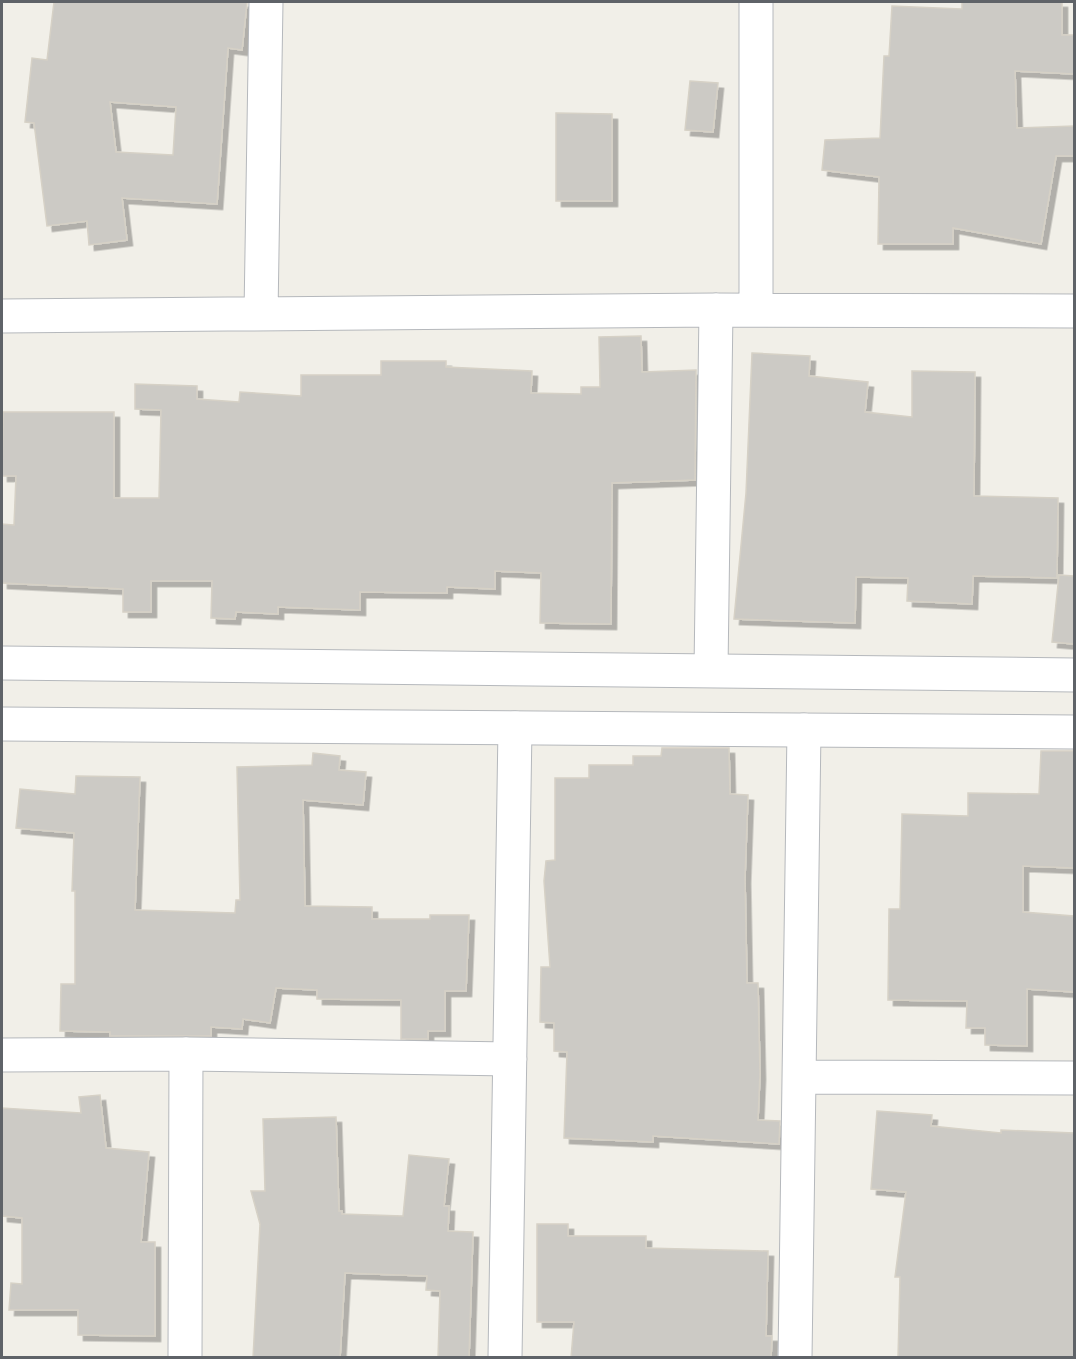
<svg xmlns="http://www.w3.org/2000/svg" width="1076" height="1359" font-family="'Space Grotesk',sans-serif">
<defs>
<filter id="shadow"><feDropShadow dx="5.5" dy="5.5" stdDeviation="0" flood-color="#0004"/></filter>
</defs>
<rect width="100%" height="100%" fill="#f1efe8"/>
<path fill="#cccac5" stroke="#d6d1c6" stroke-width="1.5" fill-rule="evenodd" filter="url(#shadow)" d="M 54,2 L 247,2 L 242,50 L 228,48 L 217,204 L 122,198 L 127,240 L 89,245 L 87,221 L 47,226 L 34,123 L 25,122 L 32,58 L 47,60 ZM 110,102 L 176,107 L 173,155 L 116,152 Z
M 962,2 L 1062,2 L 1062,35 L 1074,35 L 1074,74 L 1015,71 L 1017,128 L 1074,126 L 1074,156 L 1056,156 L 1041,244 L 953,228 L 953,244 L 878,244 L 879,177 L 822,170 L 825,140 L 880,138 L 884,56 L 889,56 L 892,6 L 962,9 Z
M 690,81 L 718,83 L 713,132 L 685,130 Z
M 556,113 L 612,114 L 612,201 L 556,201 Z
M 641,336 L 642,372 L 696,370 L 695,480 L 612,483 L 611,624 L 540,623 L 541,573 L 495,571 L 495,589 L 447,587 L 447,593 L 360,592 L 360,610 L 278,607 L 278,614 L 236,612 L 235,619 L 211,618 L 212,581 L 151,581 L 151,612 L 123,612 L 123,589 L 2,583 L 2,524 L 14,525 L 16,476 L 2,476 L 3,412 L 114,412 L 114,498 L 159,498 L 161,410 L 135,409 L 135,384 L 197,386 L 197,399 L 239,402 L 240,392 L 301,396 L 301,375 L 381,375 L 381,361 L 446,361 L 446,367 L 532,371 L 531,393 L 581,394 L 581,387 L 600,387 L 599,337 Z
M 752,353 L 810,356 L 809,376 L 868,382 L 865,412 L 912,417 L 912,371 L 975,372 L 974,496 L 1058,498 L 1057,578 L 973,576 L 972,604 L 907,601 L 908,578 L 856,577 L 855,623 L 734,619 L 746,493 Z
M 1059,575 L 1074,576 L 1074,644 L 1052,642 Z
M 662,748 L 729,748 L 730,794 L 748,795 L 745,878 L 747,983 L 758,983 L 760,1074 L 758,1120 L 780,1121 L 779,1144 L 653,1136 L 653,1142 L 564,1138 L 567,1052 L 554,1051 L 554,1023 L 540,1022 L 541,967 L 550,967 L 544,881 L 546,861 L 555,860 L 555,778 L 589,778 L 589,765 L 633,765 L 633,756 L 661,756 Z
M 1041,751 L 1074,751 L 1074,868 L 1023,866 L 1023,912 L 1074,916 L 1074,992 L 1027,989 L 1027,1046 L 985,1045 L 985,1028 L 966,1028 L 967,1001 L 888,1000 L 889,909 L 900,909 L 902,814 L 968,816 L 968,793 L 1039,794 Z
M 313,753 L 340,756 L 339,770 L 366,772 L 363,805 L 303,800 L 305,906 L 372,907 L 372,919 L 430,919 L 430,915 L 469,915 L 466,991 L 445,991 L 445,1031 L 428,1031 L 428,1039 L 401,1039 L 401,1000 L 317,999 L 317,990 L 276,988 L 270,1023 L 243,1019 L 242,1029 L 211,1027 L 211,1036 L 110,1036 L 110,1032 L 60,1031 L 61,984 L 75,984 L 75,891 L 72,891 L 74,833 L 16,828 L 20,789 L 75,794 L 76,776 L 140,777 L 135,910 L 235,913 L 236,900 L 240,900 L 237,767 L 312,765 Z
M 100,1095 L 106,1148 L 149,1152 L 141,1242 L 155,1242 L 155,1336 L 78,1335 L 78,1310 L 9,1310 L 11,1283 L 22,1284 L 22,1218 L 2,1216 L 2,1108 L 81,1113 L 79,1097 Z
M 877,1111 L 932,1115 L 931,1126 L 1001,1133 L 1001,1130 L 1074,1133 L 1074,1358 L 898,1358 L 900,1277 L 895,1277 L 906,1192 L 871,1189 Z
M 336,1117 L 339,1211 L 342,1211 L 342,1214 L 403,1216 L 409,1155 L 449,1159 L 444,1206 L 449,1206 L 448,1231 L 473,1232 L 469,1358 L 438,1358 L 440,1291 L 426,1290 L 427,1276 L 345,1273 L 340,1358 L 253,1358 L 260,1224 L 251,1191 L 265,1191 L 263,1119 Z
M 537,1224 L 568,1224 L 568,1236 L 646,1236 L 646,1248 L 768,1251 L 766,1336 L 772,1336 L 771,1358 L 571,1358 L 574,1322 L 537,1322 Z"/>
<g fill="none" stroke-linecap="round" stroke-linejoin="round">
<defs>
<path id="minor" d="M 756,310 L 756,2
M 261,314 L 266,2
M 2,316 L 716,310 L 1074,311
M 711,670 L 716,310
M 2,1055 L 186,1054 L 510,1059
M 799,1077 L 1074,1078
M 185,1358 L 186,1054
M 505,1358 L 515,728
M 795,1358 L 804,730"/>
<path id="tertiary" d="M 2,663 L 1074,675
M 2,724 L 1074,732"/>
</defs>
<use href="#minor" stroke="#b5b8bc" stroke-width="35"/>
<use href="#tertiary" stroke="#b5b8bc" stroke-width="35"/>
<use href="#minor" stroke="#fff" stroke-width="33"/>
<use href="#tertiary" stroke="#fff" stroke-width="33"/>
</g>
<rect width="1076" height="1359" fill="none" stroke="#5f6368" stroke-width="6"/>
</svg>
